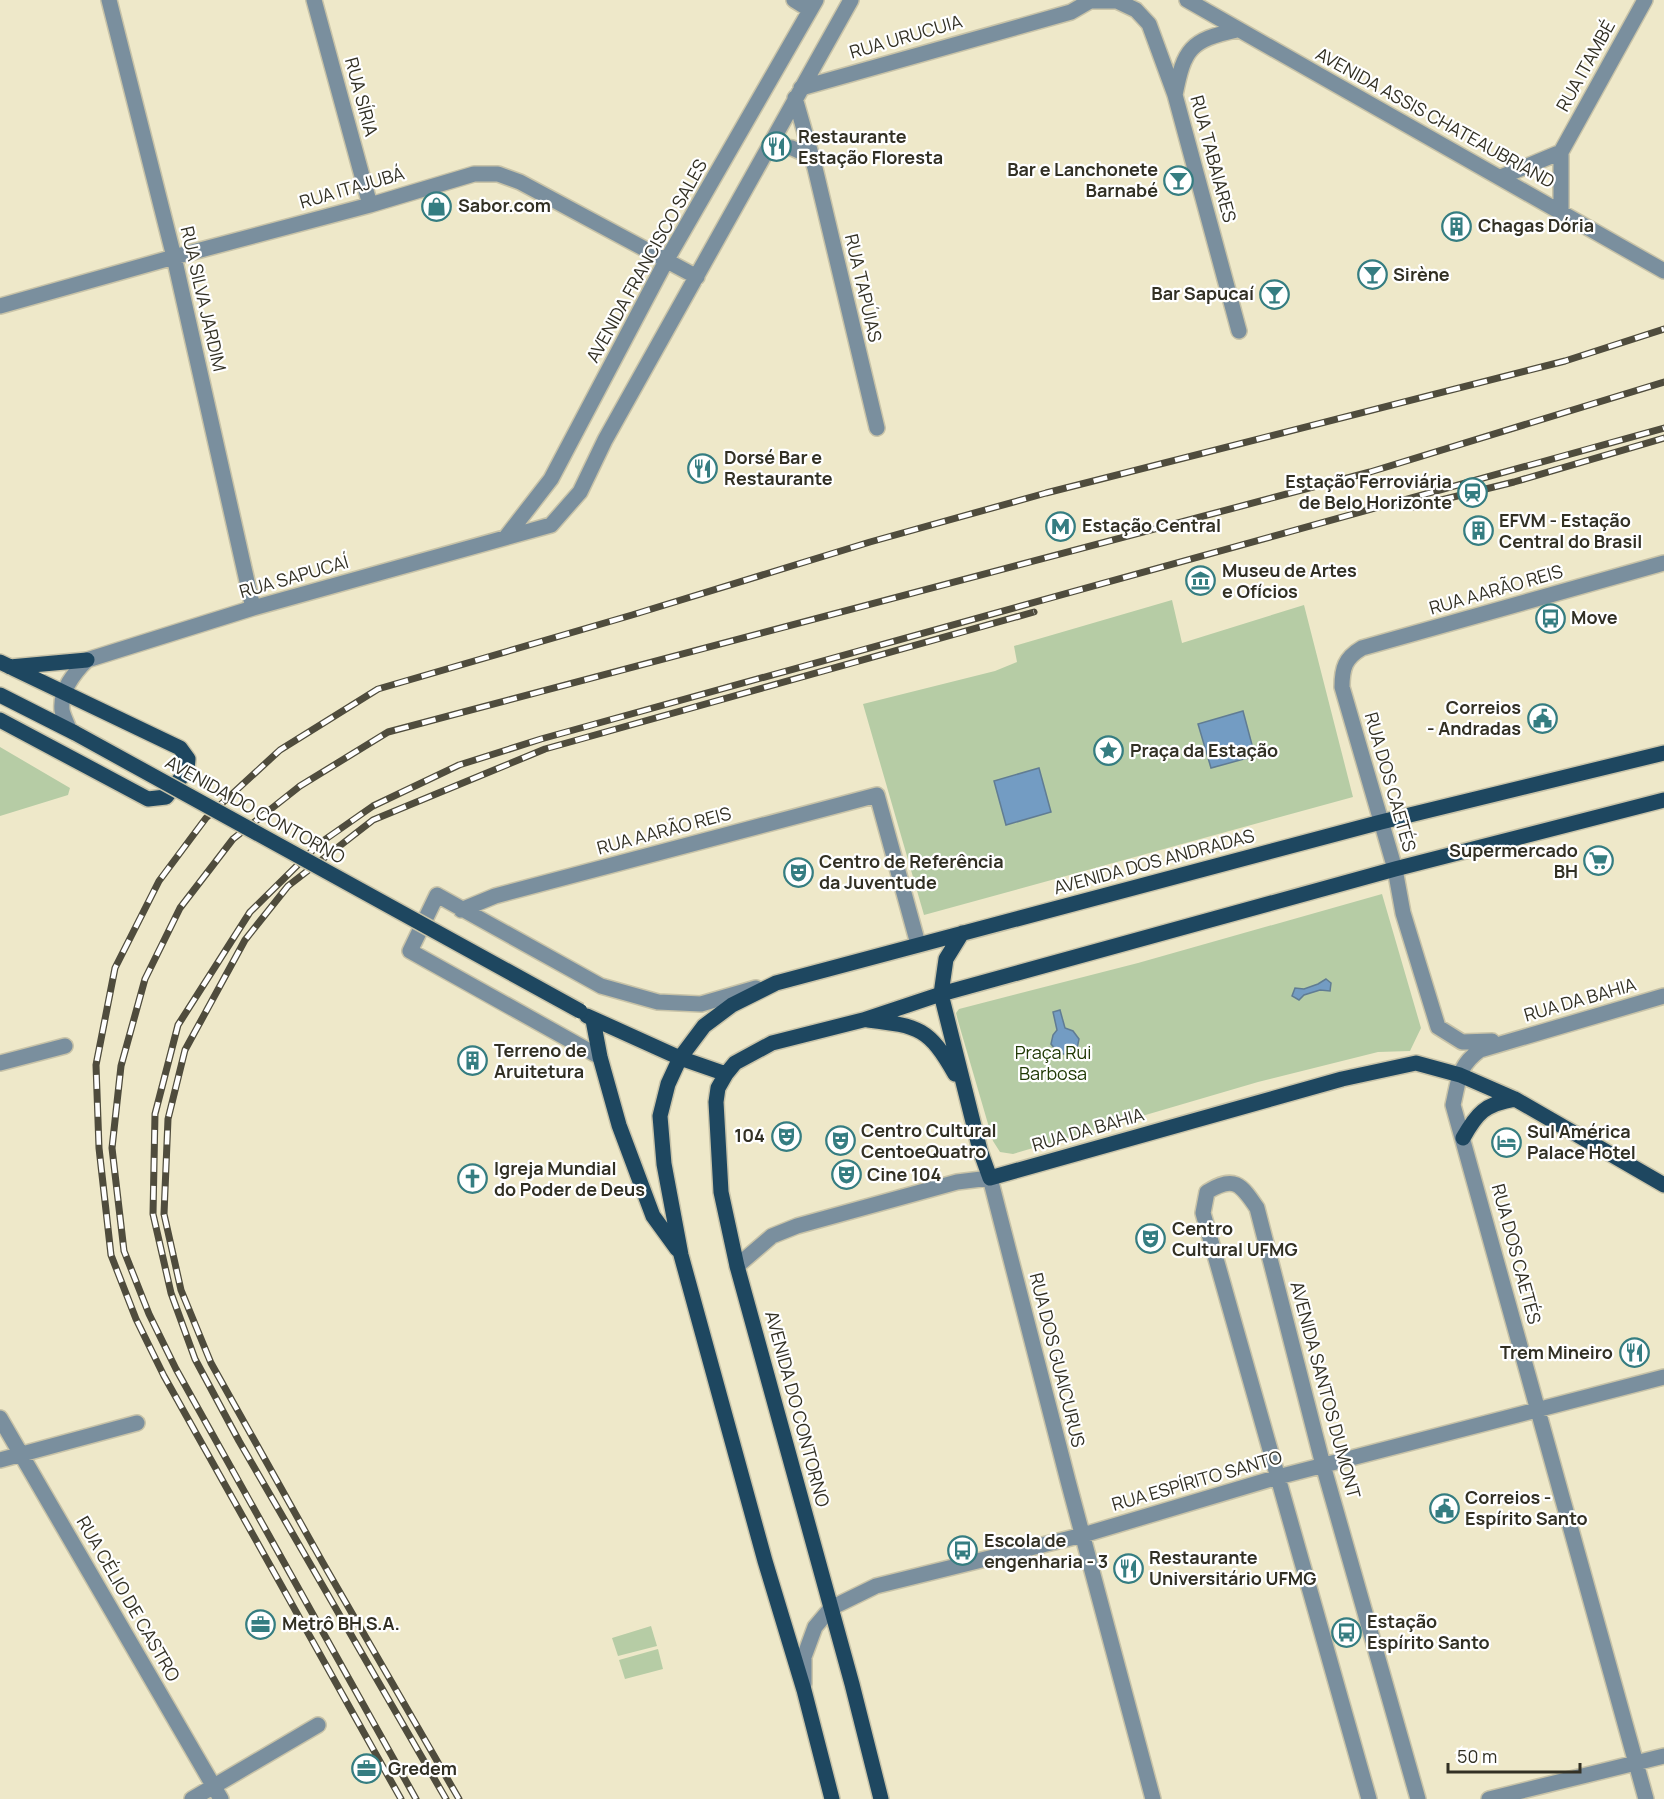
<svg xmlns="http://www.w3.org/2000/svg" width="1664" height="1799" font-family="Manrope,sans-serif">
<rect width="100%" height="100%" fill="#eee8c9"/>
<path fill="#b6cca5" d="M 1172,600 L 1182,643 L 1304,605 L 1353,797 L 924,915 L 863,704 L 995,671 L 1017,662 L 1014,646 Z
M 0,747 L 70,788 L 68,795 L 0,816 Z
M 1382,894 L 1421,1028 L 1410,1051 L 1378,1052 L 1258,1082 L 1013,1154 L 1000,1152 L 993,1141 L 958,1021 L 956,1013 L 959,1009 L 1138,963 Z
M 651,1626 L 657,1646 L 618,1656 L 612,1638 Z
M 658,1649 L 663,1669 L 625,1679 L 619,1660 Z"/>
<path fill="#739cc3" stroke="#607c93" stroke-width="1.5" d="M 1243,711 L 1255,756 L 1211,768 L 1198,724 Z
M 1039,768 L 1051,812 L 1006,825 L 994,781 Z
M 1326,979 L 1331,983 L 1330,991 L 1320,990 L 1304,995 L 1299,1000 L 1292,996 L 1295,988 L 1304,989 L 1318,984 Z
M 1060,1010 L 1065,1028 L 1073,1031 L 1079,1039 L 1077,1049 L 1069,1055 L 1058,1053 L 1051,1044 L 1053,1035 L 1057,1030 L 1053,1012 Z"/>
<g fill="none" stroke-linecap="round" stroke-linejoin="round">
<defs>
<path id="minor" d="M 109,0 L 174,257 L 253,608
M 314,0 L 370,205
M 794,0 L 810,10
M 1187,0 L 1664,271
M 1090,1 L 1117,1 L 1136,10 L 1149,24 L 1175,95 L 1239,331
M 801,88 L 1071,12 L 1090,1
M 1175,95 C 1184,49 1190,40 1237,30
M 795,98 L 815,168 L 877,428
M 770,145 L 792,148 L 812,157
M 1501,177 L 1561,152
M 1561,211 L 1561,152 L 1645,0
M 0,306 L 174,257 L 370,205 L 474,174 L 498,174 L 520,182 L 697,277
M 506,537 L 551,479 L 666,261 L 816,0
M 69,729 C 67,723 63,716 62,710 C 60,690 74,673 87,660 L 253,608 L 551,525 L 580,492 L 605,440 L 851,0
M 461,910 L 495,896 L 877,795 L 918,944
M 1492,1041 L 1462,1042 L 1438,1027 L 1403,913 L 1395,869 L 1342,687 C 1342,668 1345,658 1362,648 L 1664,563
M 600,1057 L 410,951 L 437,895 L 601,986 L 658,1002 L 701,1004 L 756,988
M 0,1063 L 65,1046
M 737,1266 L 772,1236 L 797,1226 L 957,1182 L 990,1178 L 1068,1481 L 1153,1799
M 0,1418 L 221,1799
M 0,1460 L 137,1423
M 804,1684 L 804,1657 L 815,1627 L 831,1608 L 876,1586 L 1083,1535 L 1278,1477 L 1664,1377
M 192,1799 L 318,1725
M 1369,1799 L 1203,1213 L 1207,1192 C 1234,1175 1241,1184 1257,1208 L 1323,1465 L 1418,1799
M 1489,1799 L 1664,1756
M 1646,1799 L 1453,1105 C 1459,1079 1458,1066 1480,1050 L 1664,996"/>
<path id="major" d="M 0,662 L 180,748 L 188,759 L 187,770 L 166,797 L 148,799 L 0,720
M 10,667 L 87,660
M 0,695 L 75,733
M 962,933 L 946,959 L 941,994 L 980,1150 L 990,1178 L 1342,1079 L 1416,1063 L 1460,1075 L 1515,1099 L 1664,1185
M 587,1016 L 680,1058 L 726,1074
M 593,1020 L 600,1057 L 619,1125 L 653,1216 L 677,1249
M 868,1020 C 919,1026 929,1028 955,1074
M 1463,1138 C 1477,1113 1485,1104 1515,1099
M 832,1799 L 804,1690 L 765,1561 L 681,1255 L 664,1164 L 660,1116 L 668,1084 L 680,1058 L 704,1026 L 732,1005 L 776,983 L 1381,822 L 1664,753
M 881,1799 L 852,1684 L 737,1266 L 721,1192 L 716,1102 L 718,1088 L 726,1074 L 735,1063 L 772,1043 L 863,1020 L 941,994 L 1395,869 L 1664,800"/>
</defs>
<use href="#minor" stroke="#c8c3a8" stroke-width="18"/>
<use href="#major" stroke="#c8c3a8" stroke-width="18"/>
<use href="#minor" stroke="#7a8f9e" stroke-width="15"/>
<use href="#major" stroke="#1e4760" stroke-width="15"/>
<defs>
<path id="rail" d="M 1413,507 L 1514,482 L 1664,438
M 401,1799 L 164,1376 L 136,1319 L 111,1255 L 99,1148 L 96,1065 L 115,968 L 159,881 L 206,818 L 280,750 L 378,689 L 632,615 L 870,542 L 1046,493 L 1565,361 L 1664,329
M 416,1799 L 176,1369 L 149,1314 L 124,1251 L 112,1148 L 121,1066 L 145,979 L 180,908 L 233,839 L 300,786 L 388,732 L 1370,472 L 1664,382
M 446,1799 L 239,1441 L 195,1359 L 171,1293 L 153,1214 L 155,1114 L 178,1025 L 250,912 L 320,843 L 373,806 L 459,765 L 541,739 L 1664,428
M 459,1799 L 323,1563 L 211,1363 L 181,1290 L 164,1214 L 168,1119 L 185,1050 L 245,940 L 288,886 L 373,820 L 545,749 L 1034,612"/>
</defs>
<use href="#rail" stroke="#4f4c3d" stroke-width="7"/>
<use href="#rail" stroke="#fff" stroke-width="4.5" stroke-dasharray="14" stroke-linecap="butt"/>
<defs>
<path id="major-bridge" d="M 75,733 L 580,1011"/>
</defs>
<use href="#major-bridge" stroke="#c8c3a8" stroke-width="18" stroke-linecap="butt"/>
<use href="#major-bridge" stroke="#1e4760" stroke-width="15"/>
</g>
<defs>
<symbol id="restaurant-ring" viewBox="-11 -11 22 22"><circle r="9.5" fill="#fff" stroke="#357d81" stroke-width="1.5"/><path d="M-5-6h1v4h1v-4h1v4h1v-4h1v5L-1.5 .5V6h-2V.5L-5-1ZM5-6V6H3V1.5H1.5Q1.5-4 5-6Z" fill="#357d81"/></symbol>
<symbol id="bar-ring" viewBox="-11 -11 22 22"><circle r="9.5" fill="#fff" stroke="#357d81" stroke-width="1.5"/><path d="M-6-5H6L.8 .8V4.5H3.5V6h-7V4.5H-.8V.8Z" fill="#357d81"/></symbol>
<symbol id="shop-ring" viewBox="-11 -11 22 22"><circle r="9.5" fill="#fff" stroke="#357d81" stroke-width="1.5"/><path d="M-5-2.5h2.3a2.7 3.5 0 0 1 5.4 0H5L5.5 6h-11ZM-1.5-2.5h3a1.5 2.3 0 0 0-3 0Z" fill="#357d81"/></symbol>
<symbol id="building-ring" viewBox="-11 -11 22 22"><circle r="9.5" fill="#fff" stroke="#357d81" stroke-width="1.5"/><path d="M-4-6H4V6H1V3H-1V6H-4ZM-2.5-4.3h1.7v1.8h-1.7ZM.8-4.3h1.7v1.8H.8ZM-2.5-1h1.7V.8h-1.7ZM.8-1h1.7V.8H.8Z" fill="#357d81"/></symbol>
<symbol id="station-ring" viewBox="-11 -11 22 22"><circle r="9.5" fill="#fff" stroke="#357d81" stroke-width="1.5"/><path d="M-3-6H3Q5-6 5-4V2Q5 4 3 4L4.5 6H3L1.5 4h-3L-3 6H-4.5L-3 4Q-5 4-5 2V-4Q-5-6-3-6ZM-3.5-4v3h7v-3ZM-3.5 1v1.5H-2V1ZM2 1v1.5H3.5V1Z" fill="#357d81"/></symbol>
<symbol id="metro-ring" viewBox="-11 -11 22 22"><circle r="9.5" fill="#fff" stroke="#357d81" stroke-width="1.5"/><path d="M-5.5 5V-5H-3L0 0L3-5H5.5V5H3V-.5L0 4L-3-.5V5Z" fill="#357d81"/></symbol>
<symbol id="museum-ring" viewBox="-11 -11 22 22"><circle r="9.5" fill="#fff" stroke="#357d81" stroke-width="1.5"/><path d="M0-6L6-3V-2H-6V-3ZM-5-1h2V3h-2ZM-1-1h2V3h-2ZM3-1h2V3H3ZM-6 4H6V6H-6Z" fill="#357d81"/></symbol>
<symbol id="bus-ring" viewBox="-11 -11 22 22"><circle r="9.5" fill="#fff" stroke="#357d81" stroke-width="1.5"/><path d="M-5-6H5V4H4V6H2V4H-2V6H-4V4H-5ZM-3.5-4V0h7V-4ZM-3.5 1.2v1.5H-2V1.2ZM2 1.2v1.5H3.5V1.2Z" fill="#357d81"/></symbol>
<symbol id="civic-ring" viewBox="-11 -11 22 22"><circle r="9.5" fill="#fff" stroke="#357d81" stroke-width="1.5"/><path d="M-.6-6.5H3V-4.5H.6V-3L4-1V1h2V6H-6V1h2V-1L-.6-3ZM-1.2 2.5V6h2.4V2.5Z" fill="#357d81"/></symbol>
<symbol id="sight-ring" viewBox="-11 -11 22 22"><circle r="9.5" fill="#fff" stroke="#357d81" stroke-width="1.5"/><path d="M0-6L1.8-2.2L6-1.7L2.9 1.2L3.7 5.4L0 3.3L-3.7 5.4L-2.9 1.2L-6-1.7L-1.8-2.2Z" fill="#357d81"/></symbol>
<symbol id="supermarket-ring" viewBox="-11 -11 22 22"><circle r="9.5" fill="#fff" stroke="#357d81" stroke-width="1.5"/><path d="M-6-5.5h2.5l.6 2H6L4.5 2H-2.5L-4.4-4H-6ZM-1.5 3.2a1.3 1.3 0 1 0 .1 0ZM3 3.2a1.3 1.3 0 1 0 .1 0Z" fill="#357d81"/></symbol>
<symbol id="theatre-ring" viewBox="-11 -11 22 22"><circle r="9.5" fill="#fff" stroke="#357d81" stroke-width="1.5"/><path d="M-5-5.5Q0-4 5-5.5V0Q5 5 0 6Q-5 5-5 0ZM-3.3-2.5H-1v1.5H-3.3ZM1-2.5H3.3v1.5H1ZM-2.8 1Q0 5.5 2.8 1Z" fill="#357d81"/></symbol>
<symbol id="hotel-ring" viewBox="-11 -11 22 22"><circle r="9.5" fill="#fff" stroke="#357d81" stroke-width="1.5"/><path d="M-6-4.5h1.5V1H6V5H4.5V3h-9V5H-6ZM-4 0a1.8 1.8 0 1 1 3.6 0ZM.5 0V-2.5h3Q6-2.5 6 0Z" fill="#357d81"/></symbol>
<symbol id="church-ring" viewBox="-11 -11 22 22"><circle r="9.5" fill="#fff" stroke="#357d81" stroke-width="1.5"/><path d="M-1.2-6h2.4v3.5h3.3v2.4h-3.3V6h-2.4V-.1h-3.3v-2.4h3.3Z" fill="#357d81"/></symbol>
<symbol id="office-ring" viewBox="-11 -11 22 22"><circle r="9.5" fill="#fff" stroke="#357d81" stroke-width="1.5"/><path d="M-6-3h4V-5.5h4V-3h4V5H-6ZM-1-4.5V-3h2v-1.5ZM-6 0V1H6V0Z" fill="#357d81"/></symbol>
</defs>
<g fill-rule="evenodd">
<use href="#restaurant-ring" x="760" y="130" width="33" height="33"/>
<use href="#bar-ring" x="1162" y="164" width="33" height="33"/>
<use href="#shop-ring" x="420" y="190" width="33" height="33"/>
<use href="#building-ring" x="1440" y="210" width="33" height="33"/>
<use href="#bar-ring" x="1356" y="258" width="33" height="33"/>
<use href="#bar-ring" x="1258" y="278" width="33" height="33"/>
<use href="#restaurant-ring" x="686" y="452" width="33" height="33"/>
<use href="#station-ring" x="1456" y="476" width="33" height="33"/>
<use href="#metro-ring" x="1044" y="510" width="33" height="33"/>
<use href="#building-ring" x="1462" y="514" width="33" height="33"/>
<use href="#museum-ring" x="1184" y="564" width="33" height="33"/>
<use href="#bus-ring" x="1534" y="602" width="33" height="33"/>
<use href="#civic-ring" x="1526" y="702" width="33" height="33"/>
<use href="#sight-ring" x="1092" y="734" width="33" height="33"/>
<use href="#supermarket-ring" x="1582" y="844" width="33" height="33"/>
<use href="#theatre-ring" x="782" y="856" width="33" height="33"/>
<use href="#building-ring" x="456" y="1044" width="33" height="33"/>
<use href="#theatre-ring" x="770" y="1120" width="33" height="33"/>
<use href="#theatre-ring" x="824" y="1124" width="33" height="33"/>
<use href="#hotel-ring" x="1490" y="1126" width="33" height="33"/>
<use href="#theatre-ring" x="830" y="1158" width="33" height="33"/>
<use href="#church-ring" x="456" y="1162" width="33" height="33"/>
<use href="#theatre-ring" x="1134" y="1222" width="33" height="33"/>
<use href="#restaurant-ring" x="1618" y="1336" width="33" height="33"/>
<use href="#civic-ring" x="1428" y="1492" width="33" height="33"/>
<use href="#bus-ring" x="946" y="1534" width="33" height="33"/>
<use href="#restaurant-ring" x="1112" y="1552" width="33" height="33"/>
<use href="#office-ring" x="244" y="1608" width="33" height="33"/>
<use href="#bus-ring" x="1330" y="1616" width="33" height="33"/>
<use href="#office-ring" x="350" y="1752" width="33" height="33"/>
</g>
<g text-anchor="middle" stroke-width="4.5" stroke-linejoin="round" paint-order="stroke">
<g font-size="18" fill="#323024" stroke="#fff">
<text transform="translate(906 37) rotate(-16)" y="6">RUA URUCUIA</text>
<text transform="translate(1586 66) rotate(-61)" y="6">RUA ITAMBÉ</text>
<text transform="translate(361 97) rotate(75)" y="6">RUA SÍRIA</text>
<text transform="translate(1435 118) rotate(29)" y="6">AVENIDA ASSIS CHATEAUBRIAND</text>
<text transform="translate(1213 159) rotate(75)" y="6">RUA TABAIARES</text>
<text transform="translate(352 188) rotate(-16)" y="6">RUA ITAJUBÁ</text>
<text transform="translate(647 261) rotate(-61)" y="6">AVENIDA FRANCISCO SALES</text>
<text transform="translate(863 288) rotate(77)" y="6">RUA TAPÚIAS</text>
<text transform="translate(203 299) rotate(77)" y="6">RUA SILVA JARDIM</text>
<text transform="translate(294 577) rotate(-16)" y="6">RUA SAPUCAÍ</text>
<text transform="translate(1496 590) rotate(-16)" y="6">RUA AARÃO REIS</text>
<text transform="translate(1390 782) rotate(74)" y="6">RUA DOS CAETÉS</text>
<text transform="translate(255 810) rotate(29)" y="6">AVENIDA DO CONTORNO</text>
<text transform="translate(664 831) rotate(-15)" y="6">RUA AARÃO REIS</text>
<text transform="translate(1154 862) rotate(-15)" y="6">AVENIDA DOS ANDRADAS</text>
<text transform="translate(1580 1000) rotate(-16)" y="6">RUA DA BAHIA</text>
<text transform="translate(1088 1130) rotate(-16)" y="6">RUA DA BAHIA</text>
<text transform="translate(1516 1254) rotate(75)" y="6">RUA DOS CAETÉS</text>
<text transform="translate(1057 1360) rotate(76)" y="6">RUA DOS GUAICURUS</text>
<text transform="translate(1325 1390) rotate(75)" y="6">AVENIDA SANTOS DUMONT</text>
<text transform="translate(797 1409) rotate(75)" y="6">AVENIDA DO CONTORNO</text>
<text transform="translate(1197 1481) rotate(-16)" y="6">RUA ESPÍRITO SANTO</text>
<text transform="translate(128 1599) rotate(60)" y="6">RUA CÉLIO DE CASTRO</text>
</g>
<g font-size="18" font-weight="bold" fill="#323024" stroke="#fff" text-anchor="start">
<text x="798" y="143">Restaurante<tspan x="798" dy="21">Estação Floresta</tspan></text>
<text x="1158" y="176" text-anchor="end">Bar e Lanchonete<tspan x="1158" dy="21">Barnabé</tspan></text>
<text x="458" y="212">Sabor.com</text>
<text x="1478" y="232">Chagas Dória</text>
<text x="1393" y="281">Sirène</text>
<text x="1254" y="300" text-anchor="end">Bar Sapucaí</text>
<text x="724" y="464">Dorsé Bar e<tspan x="724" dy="21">Restaurante</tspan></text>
<text x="1452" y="488" text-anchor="end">Estação Ferroviária<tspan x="1452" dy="21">de Belo Horizonte</tspan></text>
<text x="1499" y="527">EFVM - Estação<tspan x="1499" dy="21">Central do Brasil</tspan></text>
<text x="1082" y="532">Estação Central</text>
<text x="1222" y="577">Museu de Artes<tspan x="1222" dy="21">e Ofícios</tspan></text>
<text x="1571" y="624">Move</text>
<text x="1521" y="714" text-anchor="end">Correios<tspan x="1521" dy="21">- Andradas</tspan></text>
<text x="1130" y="757">Praça da Estação</text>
<text x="1578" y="857" text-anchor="end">Supermercado<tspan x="1578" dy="21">BH</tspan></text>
<text x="819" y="868">Centro de Referência<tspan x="819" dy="21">da Juventude</tspan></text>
<text x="494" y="1057">Terreno de<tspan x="494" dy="21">Aruitetura</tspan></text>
<text x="861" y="1137">Centro Cultural<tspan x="861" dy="21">CentoeQuatro</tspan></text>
<text x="1527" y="1138">Sul América<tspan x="1527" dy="21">Palace Hotel</tspan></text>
<text x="765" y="1142" text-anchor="end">104</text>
<text x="494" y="1175">Igreja Mundial<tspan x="494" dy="21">do Poder de Deus</tspan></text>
<text x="867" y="1181">Cine 104</text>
<text x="1172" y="1235">Centro<tspan x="1172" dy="21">Cultural UFMG</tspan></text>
<text x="1613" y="1359" text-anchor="end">Trem Mineiro</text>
<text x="1465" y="1504">Correios -<tspan x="1465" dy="21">Espírito Santo</tspan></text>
<text x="984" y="1547">Escola de<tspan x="984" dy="21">engenharia - 3</tspan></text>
<text x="1149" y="1564">Restaurante<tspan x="1149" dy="21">Universitário UFMG</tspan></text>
<text x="1367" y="1628">Estação<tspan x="1367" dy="21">Espírito Santo</tspan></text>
<text x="282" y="1630">Metrô BH S.A.</text>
<text x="388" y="1775">Gredem</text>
</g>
<g font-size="18" fill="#203904" stroke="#fff">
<text x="1053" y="1059">Praça Rui<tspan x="1053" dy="21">Barbosa</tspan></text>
</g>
</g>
<path d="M1448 1763v9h132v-9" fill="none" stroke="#323024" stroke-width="3"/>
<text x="1457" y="1763" font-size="18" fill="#323024" stroke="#ffffff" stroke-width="4.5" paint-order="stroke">50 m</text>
</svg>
